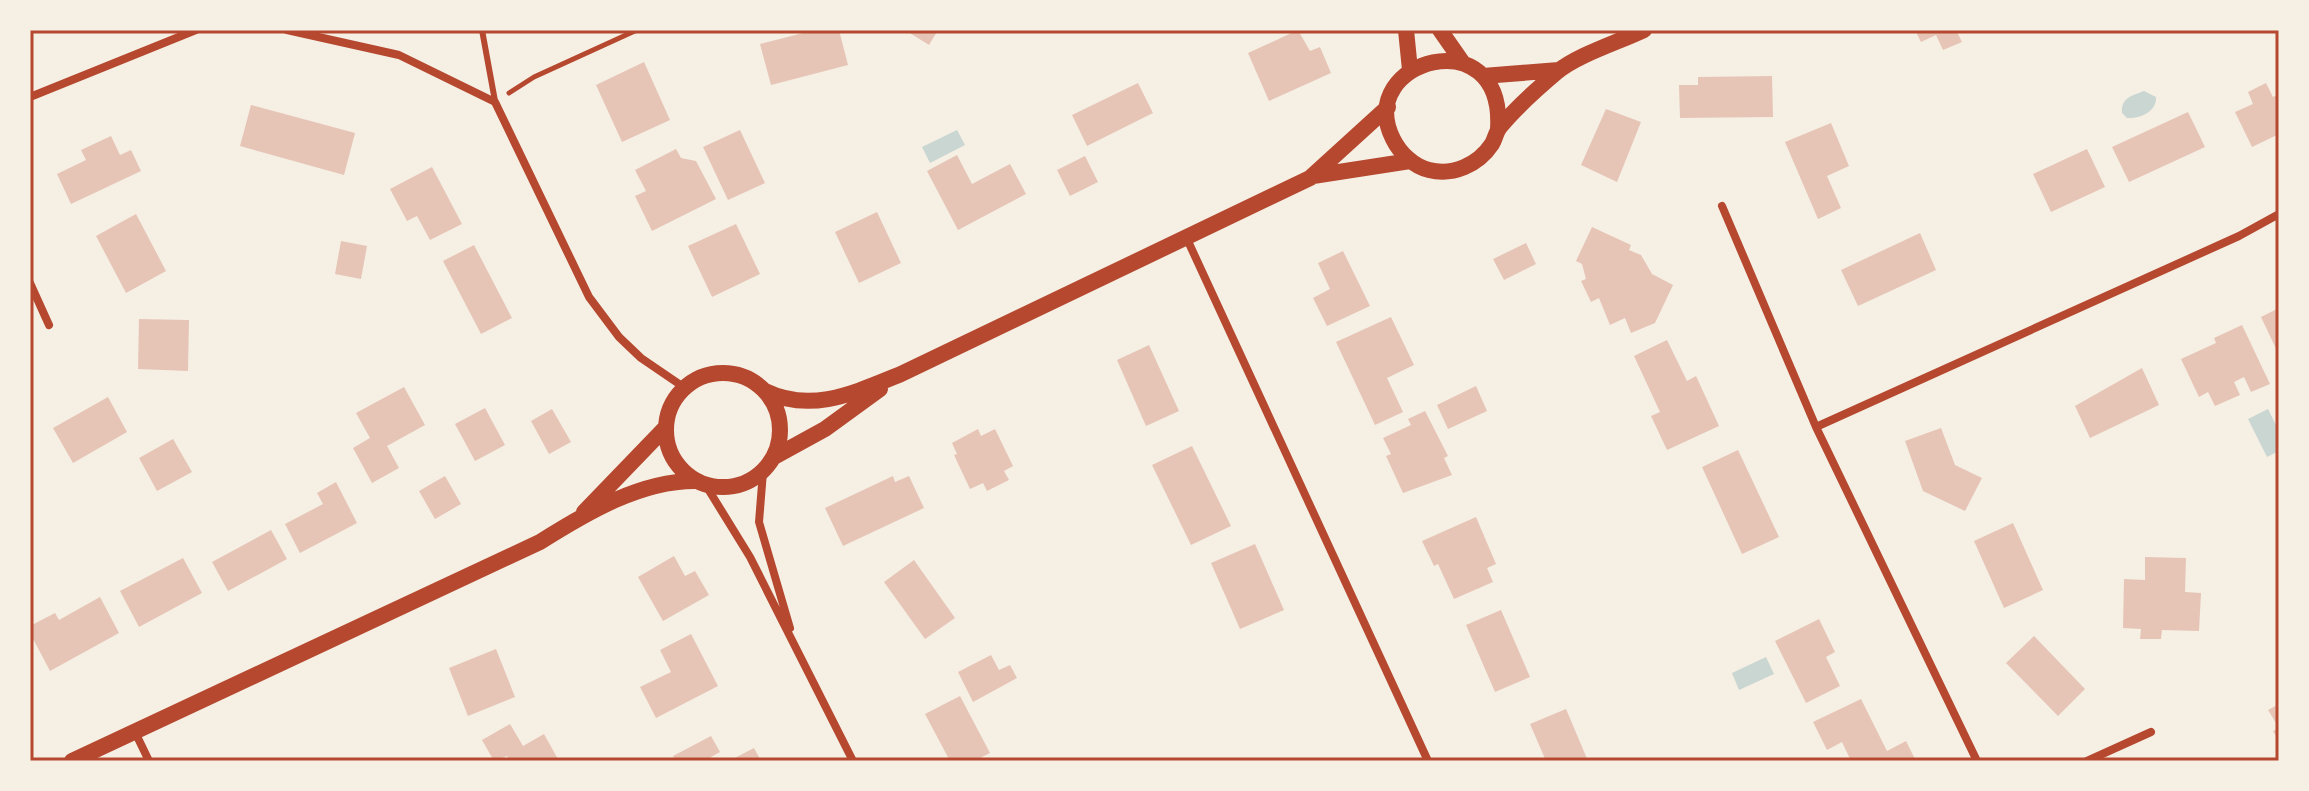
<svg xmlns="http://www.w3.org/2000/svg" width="2309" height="791" font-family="Montserrat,sans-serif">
<rect width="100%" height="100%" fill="#f6efe4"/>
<path fill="#c9d6d2" d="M 2144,91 L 2156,97 C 2157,111 2141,119 2127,118 L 2122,113 C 2121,98 2131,96 2144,91 Z
M 957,130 L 965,145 L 930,163 L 922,147 Z
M 2268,409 L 2279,431 L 2279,451 L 2267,457 L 2248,419 Z
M 1766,657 L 1774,674 L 1739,690 L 1732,673 Z"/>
<path fill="#e6c5b7" d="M 815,30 L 839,30 L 848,65 L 771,85 L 760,44 Z
M 905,30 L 938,30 L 929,45 Z
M 1298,30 L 1310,51 L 1320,47 L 1331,73 L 1269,101 L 1248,53 Z
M 1915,30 L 1956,30 L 1962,42 L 1943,50 L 1936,35 L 1921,42 Z
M 644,62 L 670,120 L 622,142 L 596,85 Z
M 1772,76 L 1773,117 L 1680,118 L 1679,85 L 1698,85 L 1698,77 Z
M 1138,83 L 1153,113 L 1087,146 L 1072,115 Z
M 2266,83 L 2273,97 L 2279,94 L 2279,134 L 2252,147 L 2235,112 L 2253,104 L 2248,92 Z
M 251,105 L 355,133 L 344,175 L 240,146 Z
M 1606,109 L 1641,122 L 1617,182 L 1581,165 Z
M 2188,112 L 2205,147 L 2129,182 L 2112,147 Z
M 1831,123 L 1849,166 L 1827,176 L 1841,208 L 1818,219 L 1785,142 Z
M 740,130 L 765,183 L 728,200 L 703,147 Z
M 111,136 L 120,155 L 131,150 L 141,171 L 71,204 L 57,174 L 86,160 L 81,150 Z
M 676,149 L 681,158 L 696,161 L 716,199 L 652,231 L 635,196 L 646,191 L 635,170 Z
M 2087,149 L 2105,187 L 2051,212 L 2033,174 Z
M 957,155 L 972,184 L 1010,164 L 1026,194 L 958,230 L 927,171 Z
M 1085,156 L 1098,182 L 1070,196 L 1057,170 Z
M 432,167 L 462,224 L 430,240 L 417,216 L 407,221 L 390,189 Z
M 877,212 L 901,263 L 859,283 L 835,232 Z
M 136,214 L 166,271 L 126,293 L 96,236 Z
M 736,224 L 760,274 L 712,297 L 688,246 Z
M 1592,227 L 1631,245 L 1629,250 L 1641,255 L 1652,274 L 1673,285 L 1655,323 L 1631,333 L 1625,318 L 1610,325 L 1599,298 L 1591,302 L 1581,281 L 1586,279 L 1582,264 L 1576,261 Z
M 1920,233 L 1936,270 L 1858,306 L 1841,270 Z
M 341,241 L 367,246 L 361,279 L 335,274 Z
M 1526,243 L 1536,264 L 1504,280 L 1493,259 Z
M 474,245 L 512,318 L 481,334 L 443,261 Z
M 1343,251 L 1370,306 L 1327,326 L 1313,298 L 1330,289 L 1318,263 Z
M 2279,308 L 2279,355 L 2261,317 Z
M 1391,317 L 1414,365 L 1387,378 L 1403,412 L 1375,425 L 1336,342 Z
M 139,319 L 189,320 L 188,371 L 138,369 Z
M 2242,325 L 2270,384 L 2251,392 L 2244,377 L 2234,382 L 2240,395 L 2215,406 L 2208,392 L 2199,397 L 2181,359 L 2216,343 L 2214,338 Z
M 1667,340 L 1687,381 L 1696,376 L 1719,426 L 1667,450 L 1651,416 L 1660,412 L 1634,356 Z
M 1149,345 L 1179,411 L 1146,426 L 1117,360 Z
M 2142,368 L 2159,405 L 2090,438 L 2075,406 Z
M 1476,386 L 1487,411 L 1448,429 L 1437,405 Z
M 404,387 L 425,425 L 387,446 L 399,468 L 372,483 L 353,448 L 370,438 L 356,413 Z
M 108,397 L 127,432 L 73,463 L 53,428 Z
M 485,408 L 505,445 L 475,461 L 455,424 Z
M 552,409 L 571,442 L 549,454 L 531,421 Z
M 1425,411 L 1448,456 L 1444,458 L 1452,475 L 1403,493 L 1386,456 L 1391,454 L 1383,438 L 1411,425 L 1408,419 Z
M 1941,428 L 1955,465 L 1982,478 L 1965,511 L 1923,491 L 1905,441 Z
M 978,429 L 981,436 L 995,429 L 1013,466 L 1004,471 L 1009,480 L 987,491 L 983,483 L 970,489 L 954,455 L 957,454 L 952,443 Z
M 173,439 L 192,472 L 157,491 L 139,458 Z
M 1192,446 L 1231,526 L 1191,545 L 1152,465 Z
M 1738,450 L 1779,537 L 1742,554 L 1702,467 Z
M 445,476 L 461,504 L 435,519 L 419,491 Z
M 893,476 L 895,482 L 909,476 L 924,508 L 843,546 L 825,508 Z
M 336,482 L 357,523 L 300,553 L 285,524 L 323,504 L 317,493 Z
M 1476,517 L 1496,564 L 1487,568 L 1493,582 L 1454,599 L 1438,564 L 1434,566 L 1422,541 Z
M 2013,523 L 2043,590 L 2004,608 L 1974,541 Z
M 271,530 L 287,559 L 228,591 L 212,562 Z
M 1255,544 L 1284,610 L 1240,629 L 1211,563 Z
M 674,556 L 685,576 L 695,571 L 709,595 L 663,621 L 638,577 Z
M 2145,557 L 2186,558 L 2185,592 L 2201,593 L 2199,631 L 2162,630 L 2161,639 L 2140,639 L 2141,629 L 2123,628 L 2124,579 L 2145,580 Z
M 183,558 L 202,593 L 139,627 L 120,591 Z
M 914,560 L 955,618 L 925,639 L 884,582 Z
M 100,597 L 119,633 L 50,671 L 30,633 L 30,626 L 55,613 L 59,620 Z
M 1501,610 L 1530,677 L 1495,692 L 1466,625 Z
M 1819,619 L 1835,652 L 1826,657 L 1840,686 L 1806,703 L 1775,641 Z
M 691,634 L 718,686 L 656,718 L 640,687 L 671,672 L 660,650 Z
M 2034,636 L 2085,689 L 2058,716 L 2006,663 Z
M 496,649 L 515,697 L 468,716 L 449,668 Z
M 991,655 L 999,670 L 1010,665 L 1017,678 L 973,702 L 958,672 Z
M 960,696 L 990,753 L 974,761 L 950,761 L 925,714 Z
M 1861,699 L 1887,751 L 1906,741 L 1916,761 L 1851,761 L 1842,742 L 1827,750 L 1813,722 Z
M 2279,704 L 2279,741 L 2273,731 L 2279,728 L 2268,710 Z
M 1566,709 L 1588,761 L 1546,761 L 1530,724 Z
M 510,724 L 523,746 L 544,734 L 559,761 L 510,761 L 507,756 L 494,761 L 482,740 Z
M 711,736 L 720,752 L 704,761 L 676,761 L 673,756 Z
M 754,748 L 761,761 L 729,761 Z"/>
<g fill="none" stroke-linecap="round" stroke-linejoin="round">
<path stroke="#b5482f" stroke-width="5" d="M 509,93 L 534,77 L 637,30"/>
<path stroke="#b5482f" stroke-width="6" d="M 482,30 L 495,101"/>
<path stroke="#b5482f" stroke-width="8" d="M 287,30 L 399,55 L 495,102 L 589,297 L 619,337 L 641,358 L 685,388
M 30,97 L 196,30
M 1722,206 L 1816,427 L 1977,761
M 1187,239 L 1428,761
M 30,283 L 49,325
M 1816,427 L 2239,236 L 2279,214
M 763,472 L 759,522 L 790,628
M 705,484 L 750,557 L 853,761
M 135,732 L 149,761
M 2087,761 L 2151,732"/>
<path stroke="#b5482f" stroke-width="16" d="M 1406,30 L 1410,70
M 1440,30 L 1463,63
M 1483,76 L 1559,70
M 1498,129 C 1505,17 1353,60 1393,139 C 1400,153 1413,166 1429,170 C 1453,176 1478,165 1492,144 C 1495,139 1496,132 1500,127 C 1515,109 1538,88 1557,72 C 1577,55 1619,42 1644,30
M 1313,176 L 1410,161
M666 430a57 57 0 1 1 114 0a57 57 0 1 1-114 0Z
M 765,391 C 812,414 856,392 901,374 L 1310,178 L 1388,107
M 774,457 L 825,429 L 880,389
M 584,512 L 666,427
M 72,761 L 540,542 C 586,513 641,480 697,481"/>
</g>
<rect width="2309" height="791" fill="none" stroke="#f6efe4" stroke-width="64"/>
<rect x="32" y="32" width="2245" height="727" fill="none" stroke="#b5482f" stroke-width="3"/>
</svg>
